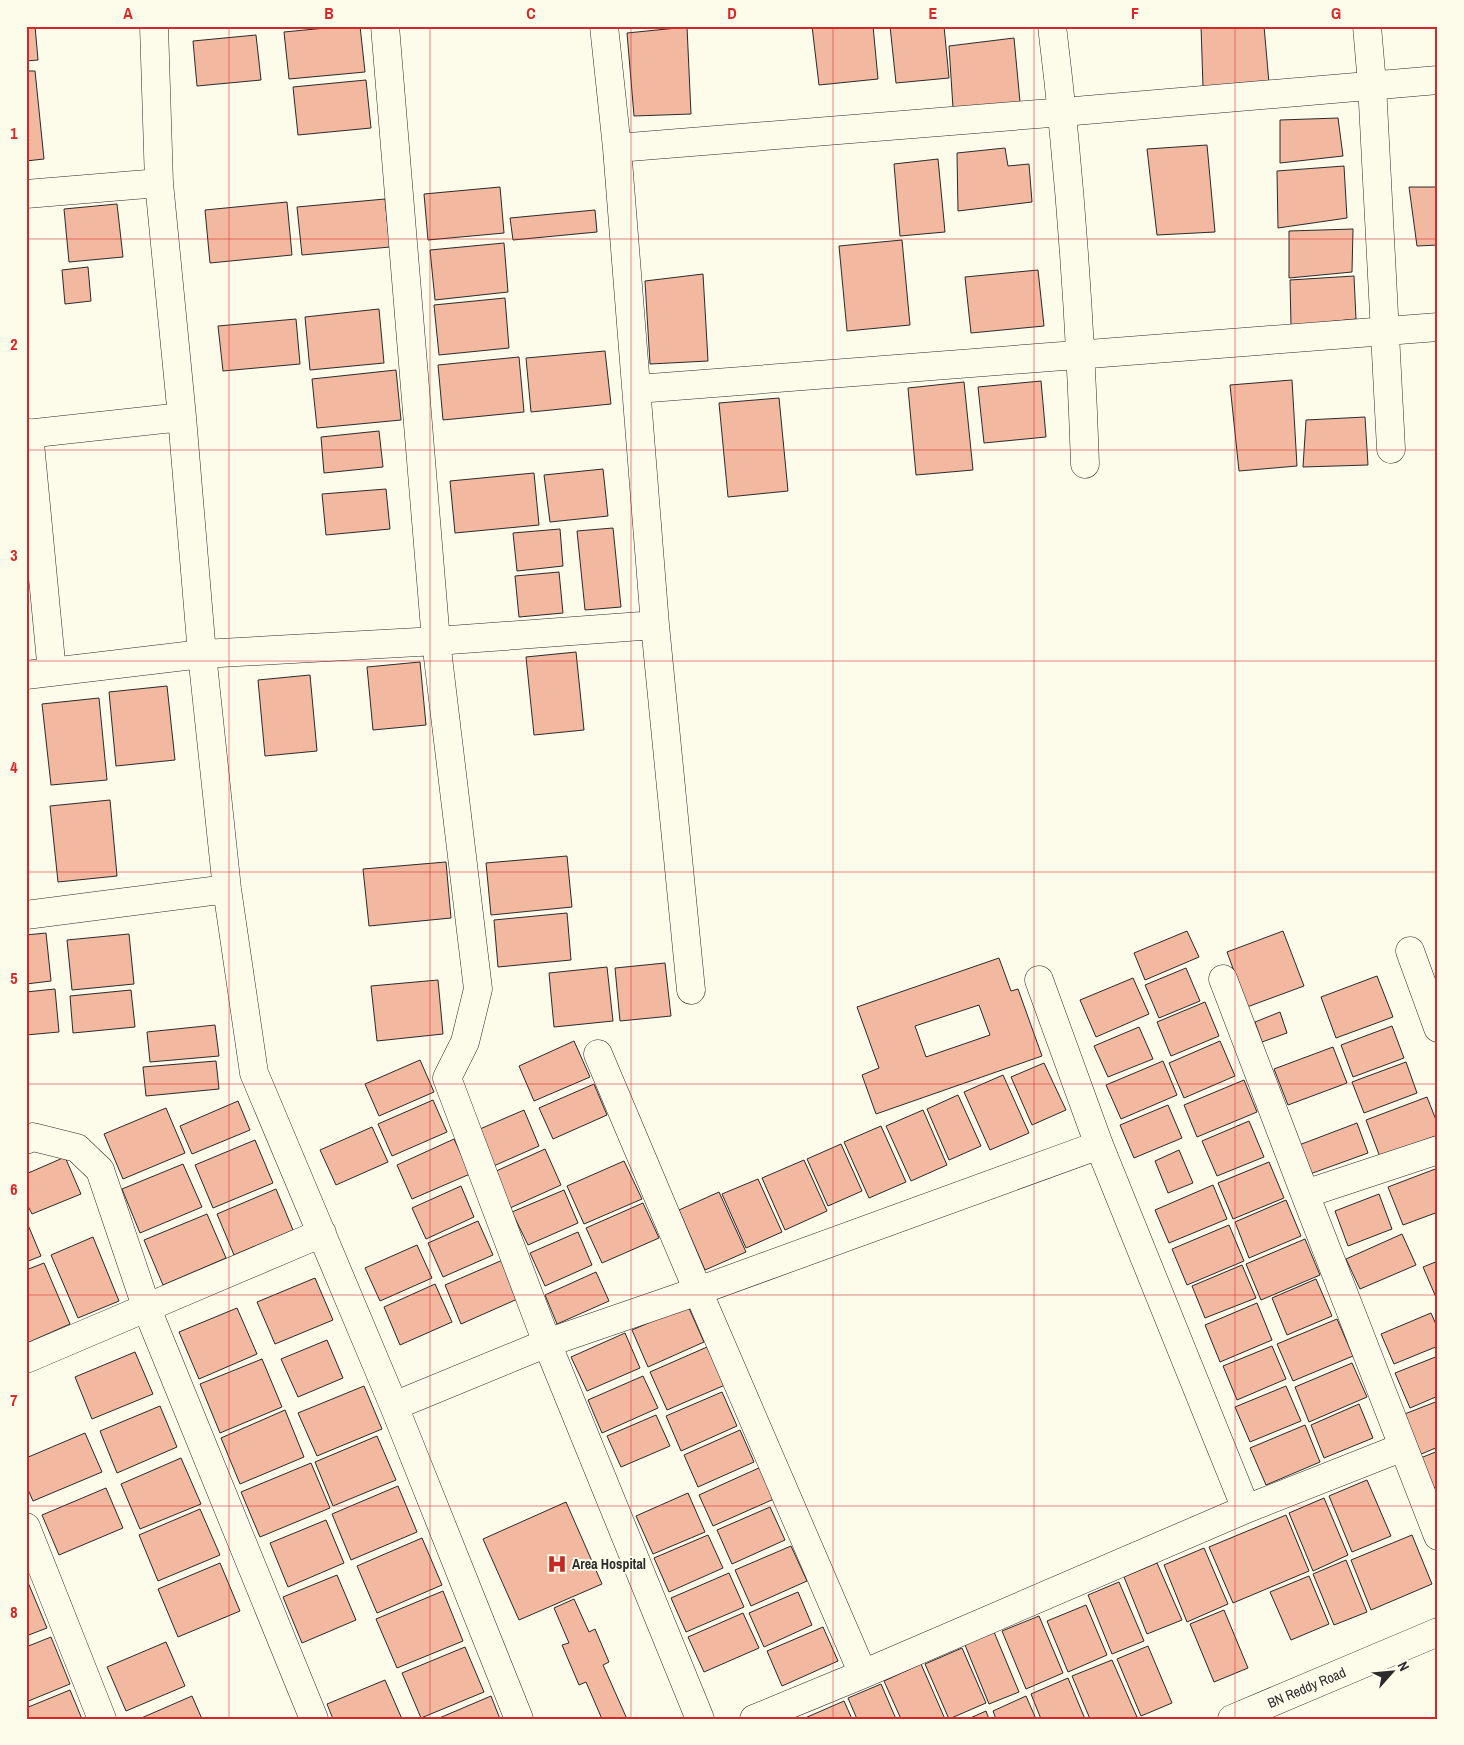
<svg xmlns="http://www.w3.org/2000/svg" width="1464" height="1745" font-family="'Archivo Narrow',sans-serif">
<rect width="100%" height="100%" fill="#fdfbea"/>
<path fill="#f2b8a0" stroke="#2b2b2b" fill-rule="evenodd" d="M 26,26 L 35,26 L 38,60 L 26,61 Z
M 347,26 L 360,26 L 365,72 L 289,79 L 284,32 Z
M 812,26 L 873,26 L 878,79 L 819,85 Z
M 890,26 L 944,26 L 949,78 L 896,83 Z
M 1201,26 L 1264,26 L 1269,83 L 1203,87 Z
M 687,27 L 691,114 L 634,116 L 627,33 Z
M 256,35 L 261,80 L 197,86 L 193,41 Z
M 1014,38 L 1020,102 L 953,108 L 949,46 Z
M 26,71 L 35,71 L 44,159 L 26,161 Z
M 366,80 L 371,128 L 298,135 L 293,87 Z
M 1338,118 L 1343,156 L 1280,163 L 1280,120 Z
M 1207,145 L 1215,232 L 1157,235 L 1147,149 Z
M 1005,148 L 1008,166 L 1029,164 L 1032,202 L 958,211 L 957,153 Z
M 938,159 L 945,232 L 900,236 L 894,164 Z
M 1344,166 L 1347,218 L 1278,228 L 1277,171 Z
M 500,187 L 504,233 L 428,240 L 424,194 Z
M 1409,187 L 1438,187 L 1438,245 L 1417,246 Z
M 385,199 L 390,247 L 302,255 L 297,207 Z
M 287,202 L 292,255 L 210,263 L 205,210 Z
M 117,204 L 123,257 L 69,262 L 64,209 Z
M 595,210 L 597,232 L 513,240 L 510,218 Z
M 1353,229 L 1352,272 L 1289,278 L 1289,231 Z
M 902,240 L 910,325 L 847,331 L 839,246 Z
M 504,243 L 508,292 L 435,300 L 430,250 Z
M 88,267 L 91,301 L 65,304 L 62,270 Z
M 1038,270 L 1044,326 L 971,333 L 965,277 Z
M 703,274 L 708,361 L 650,364 L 645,281 Z
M 1354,276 L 1356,319 L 1291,326 L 1290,280 Z
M 505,298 L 509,348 L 439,355 L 434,305 Z
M 379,309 L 384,363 L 310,370 L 305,317 Z
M 296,319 L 300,364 L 223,371 L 218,326 Z
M 605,351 L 611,404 L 531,412 L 526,358 Z
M 519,357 L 524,412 L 443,420 L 438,365 Z
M 396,370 L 401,420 L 317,428 L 312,379 Z
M 1292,380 L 1297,466 L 1239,471 L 1230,385 Z
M 1041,381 L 1046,437 L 984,443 L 978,387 Z
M 964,382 L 973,470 L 916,475 L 908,388 Z
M 779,398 L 788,491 L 728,497 L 719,403 Z
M 1365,417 L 1368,465 L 1303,467 L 1306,420 Z
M 379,431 L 383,467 L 324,473 L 321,437 Z
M 603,469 L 608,516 L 550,522 L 544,475 Z
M 534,473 L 539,525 L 455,533 L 450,481 Z
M 386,489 L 390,529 L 326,535 L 322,494 Z
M 613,528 L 621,607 L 585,610 L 577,531 Z
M 560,529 L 563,566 L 517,571 L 513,533 Z
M 559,572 L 563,613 L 519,617 L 515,576 Z
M 576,652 L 584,730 L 534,735 L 526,657 Z
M 420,662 L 426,725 L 373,730 L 367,667 Z
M 310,675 L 317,751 L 265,756 L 258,680 Z
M 167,686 L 175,760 L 116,766 L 109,692 Z
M 99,698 L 107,780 L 51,785 L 42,704 Z
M 110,800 L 117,876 L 58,882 L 50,806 Z
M 567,856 L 572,907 L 491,915 L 486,863 Z
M 446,862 L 451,918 L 369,926 L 363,869 Z
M 567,913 L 571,960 L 498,967 L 494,920 Z
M 1187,931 L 1199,957 L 1145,980 L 1134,953 Z
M 1283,931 L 1304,986 L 1247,1007 L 1227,952 Z
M 46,933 L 51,981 L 26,984 L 26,935 Z
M 129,934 L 134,984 L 72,990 L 67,940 Z
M 999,958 L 1011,991 L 1018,989 L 1042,1056 L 876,1114 L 862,1075 L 879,1068 L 857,1007 ZM 979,1005 L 990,1035 L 926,1057 L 915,1026 Z
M 665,963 L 671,1016 L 620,1021 L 615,968 Z
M 607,967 L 613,1021 L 554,1027 L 549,973 Z
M 1186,968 L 1200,1001 L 1159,1018 L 1145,985 Z
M 1377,976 L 1393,1017 L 1336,1038 L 1321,997 Z
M 1133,978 L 1149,1014 L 1096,1037 L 1080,1000 Z
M 438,980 L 443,1034 L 377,1041 L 371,986 Z
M 55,989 L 59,1032 L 26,1035 L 26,992 Z
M 131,990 L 135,1027 L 73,1033 L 70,996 Z
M 1205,1002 L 1219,1036 L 1171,1056 L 1157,1022 Z
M 1280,1012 L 1287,1033 L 1262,1042 L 1255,1022 Z
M 215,1025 L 219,1056 L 150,1062 L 147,1032 Z
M 1392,1026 L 1404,1058 L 1353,1077 L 1341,1045 Z
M 1139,1027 L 1153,1059 L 1108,1077 L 1094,1046 Z
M 574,1041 L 590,1077 L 534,1101 L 519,1066 Z
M 1220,1041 L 1235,1076 L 1184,1098 L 1169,1063 Z
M 1333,1047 L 1347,1083 L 1288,1105 L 1274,1069 Z
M 420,1060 L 434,1092 L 379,1116 L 365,1084 Z
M 216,1061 L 219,1089 L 146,1096 L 143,1067 Z
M 1163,1061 L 1177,1095 L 1121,1119 L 1106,1085 Z
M 1406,1062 L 1417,1093 L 1364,1113 L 1352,1082 Z
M 1044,1063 L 1066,1110 L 1032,1125 L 1011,1077 Z
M 1003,1075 L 1029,1133 L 990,1150 L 964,1092 Z
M 1244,1080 L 1257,1112 L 1197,1137 L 1184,1105 Z
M 594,1084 L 607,1115 L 553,1139 L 539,1108 Z
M 958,1095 L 981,1146 L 949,1160 L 927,1109 Z
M 1427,1097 L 1438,1125 L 1438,1135 L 1380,1157 L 1366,1120 Z
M 433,1100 L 447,1132 L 392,1156 L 378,1124 Z
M 238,1101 L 250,1130 L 192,1154 L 180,1126 Z
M 1168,1105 L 1182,1138 L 1134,1158 L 1120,1125 Z
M 166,1108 L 185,1153 L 123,1179 L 104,1134 Z
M 524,1110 L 539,1146 L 489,1168 L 473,1132 Z
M 923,1110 L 947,1165 L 911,1181 L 886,1126 Z
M 1249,1121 L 1264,1157 L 1217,1176 L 1202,1141 Z
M 1357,1123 L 1368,1153 L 1310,1174 L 1299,1145 Z
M 881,1126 L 906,1182 L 869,1198 L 844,1142 Z
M 372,1127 L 388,1162 L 336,1185 L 320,1150 Z
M 454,1139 L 470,1174 L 412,1199 L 397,1165 Z
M 255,1140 L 273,1183 L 213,1208 L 195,1165 Z
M 841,1144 L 862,1191 L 828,1206 L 807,1159 Z
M 545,1149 L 561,1185 L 510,1208 L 494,1172 Z
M 1179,1150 L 1193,1183 L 1168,1193 L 1155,1161 Z
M 65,1157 L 81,1194 L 32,1214 L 26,1202 L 26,1174 Z
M 804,1160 L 827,1211 L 785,1230 L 762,1178 Z
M 624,1161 L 642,1199 L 584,1224 L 567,1186 Z
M 1269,1162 L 1284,1198 L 1233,1219 L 1218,1183 Z
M 183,1164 L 202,1207 L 140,1233 L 122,1189 Z
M 1438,1168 L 1438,1212 L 1403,1225 L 1388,1187 Z
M 758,1179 L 782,1232 L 746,1248 L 722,1194 Z
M 1213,1185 L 1227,1219 L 1169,1243 L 1155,1210 Z
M 461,1186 L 474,1217 L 426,1239 L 412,1208 Z
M 276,1189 L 293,1230 L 234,1255 L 217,1214 Z
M 564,1190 L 578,1223 L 528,1245 L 512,1212 Z
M 719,1192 L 746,1252 L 705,1270 L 679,1210 Z
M 1379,1194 L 1392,1229 L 1348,1246 L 1335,1211 Z
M 1286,1200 L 1301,1236 L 1249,1258 L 1235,1222 Z
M 643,1203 L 659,1238 L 602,1263 L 586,1228 Z
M 207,1214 L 226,1258 L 163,1285 L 144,1240 Z
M 26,1220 L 41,1256 L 26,1262 Z
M 478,1221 L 493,1255 L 443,1277 L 428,1243 Z
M 1229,1225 L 1244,1261 L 1187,1285 L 1172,1249 Z
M 578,1232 L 592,1265 L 545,1286 L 530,1253 Z
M 1402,1234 L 1416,1265 L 1360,1289 L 1346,1259 Z
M 93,1237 L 119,1301 L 78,1318 L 51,1255 Z
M 1305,1239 L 1320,1275 L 1261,1300 L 1246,1264 Z
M 417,1245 L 432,1278 L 380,1301 L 365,1268 Z
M 505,1259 L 522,1297 L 461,1324 L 445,1285 Z
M 1438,1261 L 1438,1302 L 1423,1267 Z
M 44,1263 L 70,1324 L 27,1343 L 26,1270 Z
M 1242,1265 L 1256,1298 L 1205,1318 L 1192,1286 Z
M 596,1272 L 609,1301 L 557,1324 L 545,1295 Z
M 315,1278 L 333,1320 L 275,1344 L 257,1302 Z
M 1316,1279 L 1332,1316 L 1287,1335 L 1272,1298 Z
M 435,1284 L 452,1322 L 400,1345 L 384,1307 Z
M 1257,1303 L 1272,1340 L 1220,1362 L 1205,1325 Z
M 688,1306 L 704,1342 L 648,1367 L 632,1330 Z
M 237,1308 L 257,1354 L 199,1379 L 179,1332 Z
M 1431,1313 L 1438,1329 L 1438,1346 L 1394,1364 L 1381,1334 Z
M 1337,1319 L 1353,1356 L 1293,1381 L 1277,1344 Z
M 625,1333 L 640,1368 L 587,1391 L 571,1357 Z
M 327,1340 L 343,1378 L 298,1397 L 281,1359 Z
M 1272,1346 L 1286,1379 L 1237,1400 L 1223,1366 Z
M 707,1347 L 725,1385 L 667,1410 L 650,1372 Z
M 135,1352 L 153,1394 L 92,1419 L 75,1377 Z
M 1438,1356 L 1438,1396 L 1410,1408 L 1395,1373 Z
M 262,1359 L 282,1407 L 220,1433 L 200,1384 Z
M 1352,1363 L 1367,1397 L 1309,1422 L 1295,1387 Z
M 643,1376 L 658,1408 L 602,1433 L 588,1400 Z
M 364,1386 L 382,1429 L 317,1456 L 298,1413 Z
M 1286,1386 L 1301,1421 L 1250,1442 L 1235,1407 Z
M 722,1392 L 737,1426 L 681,1451 L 666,1416 Z
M 1438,1401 L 1438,1447 L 1419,1455 L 1402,1415 Z
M 1359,1404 L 1373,1438 L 1324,1458 L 1311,1425 Z
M 160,1406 L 177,1447 L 117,1473 L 100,1431 Z
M 285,1410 L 304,1457 L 240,1484 L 221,1438 Z
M 656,1415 L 670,1446 L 621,1467 L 607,1436 Z
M 1305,1425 L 1320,1462 L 1266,1485 L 1250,1448 Z
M 740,1430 L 754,1462 L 698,1487 L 684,1455 Z
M 85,1433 L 102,1472 L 33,1501 L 26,1485 L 26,1458 Z
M 377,1436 L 396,1480 L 333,1506 L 315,1462 Z
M 1438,1451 L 1438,1486 L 1431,1489 L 1418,1459 Z
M 181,1458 L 201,1504 L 140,1529 L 121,1484 Z
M 311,1463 L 330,1508 L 260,1537 L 241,1492 Z
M 761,1467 L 774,1499 L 713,1526 L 699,1495 Z
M 1367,1480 L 1391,1536 L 1352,1552 L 1329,1496 Z
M 398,1486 L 417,1532 L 351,1560 L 332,1514 Z
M 106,1488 L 123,1528 L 59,1555 L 42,1515 Z
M 688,1493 L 705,1532 L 653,1554 L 636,1516 Z
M 1324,1498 L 1348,1555 L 1313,1571 L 1289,1513 Z
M 566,1502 L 602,1584 L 519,1620 L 483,1539 Z
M 770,1507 L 785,1540 L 732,1564 L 717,1530 Z
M 200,1509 L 220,1555 L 158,1581 L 139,1535 Z
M 1286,1515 L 1309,1571 L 1233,1603 L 1209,1547 Z
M 326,1520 L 344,1563 L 288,1587 L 270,1543 Z
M 708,1535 L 723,1568 L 669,1592 L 654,1558 Z
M 1412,1535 L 1432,1584 L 1371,1610 L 1351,1560 Z
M 422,1538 L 442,1585 L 377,1613 L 357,1566 Z
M 791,1546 L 807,1581 L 751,1606 L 735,1570 Z
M 1204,1548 L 1228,1604 L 1187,1622 L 1164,1565 Z
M 1346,1560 L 1367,1612 L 1334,1625 L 1313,1574 Z
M 220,1563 L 240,1611 L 178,1637 L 158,1589 Z
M 1157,1563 L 1182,1620 L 1147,1634 L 1124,1577 Z
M 729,1573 L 744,1607 L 686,1632 L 671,1598 Z
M 337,1575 L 356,1620 L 302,1643 L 283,1597 Z
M 1309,1576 L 1329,1624 L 1291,1640 L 1270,1592 Z
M 27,1580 L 47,1628 L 26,1636 L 26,1581 Z
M 1119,1582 L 1144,1641 L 1112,1654 L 1088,1595 Z
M 443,1591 L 463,1641 L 397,1668 L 376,1619 Z
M 798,1592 L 812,1625 L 764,1647 L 749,1613 Z
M 574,1599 L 589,1632 L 595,1629 L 609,1662 L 603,1665 L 627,1719 L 602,1719 L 586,1682 L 579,1685 L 562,1645 L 569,1643 L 554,1608 Z
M 1086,1605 L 1107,1655 L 1068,1672 L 1047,1621 Z
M 1224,1610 L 1248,1668 L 1214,1682 L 1190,1624 Z
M 743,1613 L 759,1648 L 704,1672 L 688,1637 Z
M 1039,1616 L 1063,1673 L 1026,1689 L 1002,1631 Z
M 823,1627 L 838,1661 L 782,1686 L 767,1651 Z
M 994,1632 L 1019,1692 L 989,1704 L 965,1645 Z
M 51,1637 L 70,1684 L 26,1702 L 26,1647 Z
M 166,1642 L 185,1686 L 126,1711 L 107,1667 Z
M 1148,1646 L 1172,1703 L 1141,1716 L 1117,1659 Z
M 465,1647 L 484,1692 L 421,1718 L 402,1673 Z
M 962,1648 L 986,1703 L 949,1719 L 925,1664 Z
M 1112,1660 L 1137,1717 L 1133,1719 L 1090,1719 L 1072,1676 Z
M 921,1664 L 945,1719 L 901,1719 L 884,1681 Z
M 1068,1678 L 1085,1719 L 1041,1719 L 1031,1694 Z
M 385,1680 L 402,1719 L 333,1719 L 327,1704 Z
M 881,1684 L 896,1719 L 857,1719 L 848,1698 Z
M 70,1690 L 82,1719 L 26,1719 L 26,1708 Z
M 192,1696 L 202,1719 L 139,1719 Z
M 491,1696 L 500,1719 L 437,1719 Z
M 1026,1696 L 1036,1719 L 996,1719 L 993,1711 Z
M 844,1701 L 852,1719 L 806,1719 L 805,1718 Z
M 986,1711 L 989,1719 L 968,1719 Z"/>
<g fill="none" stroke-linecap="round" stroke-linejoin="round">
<defs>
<path id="minor" d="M 154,26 L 159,183 L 182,417 L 202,654 L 227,889 L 254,1073 L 394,1406 L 519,1719
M 385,26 L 436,641 L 478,989 L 465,1042 L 447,1078 L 547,1343 L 700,1719
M 604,26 L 617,148 L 655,625 L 691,990
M 1052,26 C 1070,171 1080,318 1085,464
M 1367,26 L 1372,84 L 1391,449
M 617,148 L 1063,112 L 1438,80
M 26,194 L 159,183
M 637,389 L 1438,327
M 29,433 L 52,672
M 26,434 L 182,417
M 26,675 L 202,654 L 436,641 L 655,625
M 26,915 L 227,889
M 1410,951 L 1438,1028
M 1223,979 L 1305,1194 L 1438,1536
M 1039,980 L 1099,1145 L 1246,1509 L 1403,1447
M 598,1054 L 698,1291 L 863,1674
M 26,1140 L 33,1137 L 77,1148 L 100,1170 L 147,1309 L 314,1719
M 1305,1194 L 1438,1150
M 26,1359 L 322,1233
M 394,1406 L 547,1343 L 698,1291 L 1099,1145
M 26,1527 L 102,1719
M 754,1719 L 863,1674 L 1246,1509"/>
<g id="tertiary">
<path id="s1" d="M 1232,1719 L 1438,1632"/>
</g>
</defs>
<use href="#minor" stroke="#2b2b2b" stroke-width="29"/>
<use href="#tertiary" stroke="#2b2b2b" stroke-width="29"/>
<use href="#minor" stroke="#fdfbea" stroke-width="28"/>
<use href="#tertiary" stroke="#fdfbea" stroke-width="28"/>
</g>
<path fill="none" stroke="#d62828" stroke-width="1" stroke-opacity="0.55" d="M 229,26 L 229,1719M 430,26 L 430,1719M 631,26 L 631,1719M 833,26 L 833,1719M 1034,26 L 1034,1719M 1235,26 L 1235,1719M 26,239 L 1438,239M 26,450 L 1438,450M 26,661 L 1438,661M 26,872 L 1438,872M 26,1084 L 1438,1084M 26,1295 L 1438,1295M 26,1506 L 1438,1506"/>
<defs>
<symbol id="hospital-bare" viewBox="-9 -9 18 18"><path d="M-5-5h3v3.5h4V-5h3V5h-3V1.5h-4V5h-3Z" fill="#c62828" stroke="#fdfbea" stroke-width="2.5" paint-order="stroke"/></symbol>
</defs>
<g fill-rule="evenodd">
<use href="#hospital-bare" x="543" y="1550" width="28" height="28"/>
</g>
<g text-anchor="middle" stroke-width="4" stroke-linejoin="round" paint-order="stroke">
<g font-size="14" font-weight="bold" fill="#2b2b2b" stroke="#fdfbea" text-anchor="start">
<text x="572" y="1569">Area Hospital</text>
</g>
<g font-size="14" fill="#2b2b2b" stroke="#fdfbea">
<text dy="5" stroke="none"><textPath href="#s1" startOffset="81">BN Reddy Road</textPath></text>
</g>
</g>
<rect width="1464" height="1745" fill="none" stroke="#fdfbea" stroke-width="55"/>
<g transform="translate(1392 1672) rotate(63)" stroke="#fdfbea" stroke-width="4" paint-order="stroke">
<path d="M0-4L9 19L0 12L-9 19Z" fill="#2b2b2b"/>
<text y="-8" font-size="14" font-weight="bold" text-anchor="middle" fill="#2b2b2b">N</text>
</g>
<rect x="28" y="28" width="1408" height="1690" fill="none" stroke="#d62828" stroke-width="2"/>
<g font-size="16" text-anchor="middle" font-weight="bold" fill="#d62828">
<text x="128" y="19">A</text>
<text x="329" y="19">B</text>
<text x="531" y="19">C</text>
<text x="732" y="19">D</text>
<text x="933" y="19">E</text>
<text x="1135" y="19">F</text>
<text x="1336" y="19">G</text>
<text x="14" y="139">1</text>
<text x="14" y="350">2</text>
<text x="14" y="561">3</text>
<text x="14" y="773">4</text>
<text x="14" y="984">5</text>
<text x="14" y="1195">6</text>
<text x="14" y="1406">7</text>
<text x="14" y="1618">8</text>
</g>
</svg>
